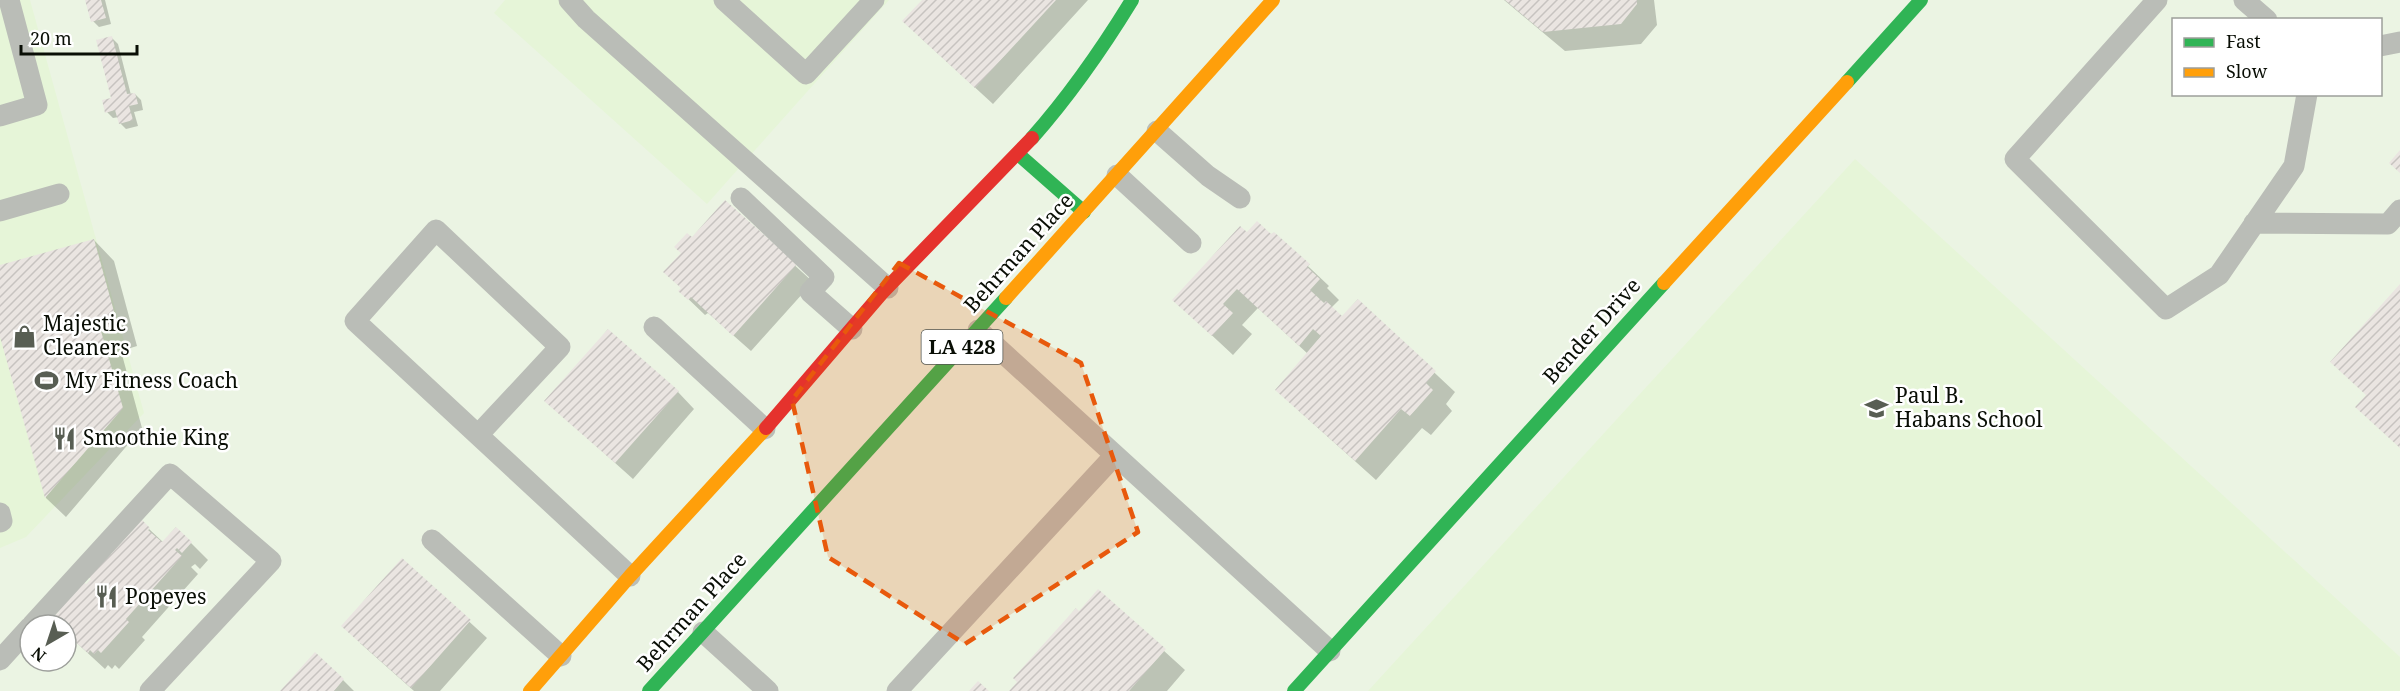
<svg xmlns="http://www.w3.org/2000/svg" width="2400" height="691" font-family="'Noto Serif',serif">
<defs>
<pattern id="building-hatch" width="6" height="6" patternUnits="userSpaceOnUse" patternTransform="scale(1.5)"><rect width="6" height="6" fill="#eae5e1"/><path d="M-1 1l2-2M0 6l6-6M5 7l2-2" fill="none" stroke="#c7c3c0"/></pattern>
</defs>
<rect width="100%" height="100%" fill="#ebf4e3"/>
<path fill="#e6f5d8" d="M 0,0 L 30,0 L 144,413 L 26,537 L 0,548 Z
M 505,0 L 889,0 L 707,204 L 494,13 Z
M 1855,159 L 2400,657 L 2400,691 L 1368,691 Z"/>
<path fill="#0003" d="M 87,0 L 105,0 L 111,24 L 99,27 L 93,21 Z
M 924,0 L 1088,0 L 993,104 L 921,38 Z
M 1504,0 L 1654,0 L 1657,25 L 1641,44 L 1565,51 Z
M 112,38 L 118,44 L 131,95 L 135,94 L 141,100 L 143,110 L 134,112 L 138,126 L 126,129 L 120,123 L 119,117 L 113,118 L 107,112 L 113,99 Z
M 725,202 L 813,282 L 751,351 L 708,313 L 705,315 L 680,291 L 683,289 L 683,253 Z
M 1247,234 L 1271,236 L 1274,234 L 1329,286 L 1327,288 L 1339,300 L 1331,308 L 1342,318 L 1358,301 L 1455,392 L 1446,404 L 1452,411 L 1431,435 L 1422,428 L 1376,480 L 1298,410 L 1308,354 L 1258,308 L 1242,325 L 1252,334 L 1233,355 L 1174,300 Z
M 94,240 L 114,261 L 137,346 L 121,351 L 142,428 L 66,517 L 46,498 L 0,331 L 0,267 Z
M 678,392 L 694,409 L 633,479 L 546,401 Z
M 149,529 L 164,543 L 191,543 L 208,560 L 200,569 L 195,564 L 191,567 L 198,574 L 142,637 L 145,640 L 119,669 L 115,665 L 112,669 L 108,665 L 105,669 L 66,633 L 66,625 L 59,625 L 87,586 Z
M 402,560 L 487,638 L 440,691 L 414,691 L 360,643 Z
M 1098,591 L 1185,670 L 1167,691 L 1011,691 Z
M 315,655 L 343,680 L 354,691 L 282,691 Z"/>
<path fill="url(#building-hatch)" d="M 85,0 L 101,0 L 106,18 L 91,22 Z
M 922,0 L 1056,0 L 975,88 L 902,21 Z
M 1505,0 L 1637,0 L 1637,4 L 1621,24 L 1543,32 Z
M 112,36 L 127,94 L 135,93 L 138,104 L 129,106 L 133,120 L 119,124 L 115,110 L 105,113 L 102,100 L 111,98 L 96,40 Z
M 2400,150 L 2400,173 L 2389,163 Z
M 725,200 L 797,264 L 733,336 L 691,297 L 688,300 L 678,291 L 681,288 L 663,272 L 681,253 L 674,247 L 687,233 L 692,237 Z
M 1257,221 L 1271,234 L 1274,232 L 1310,264 L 1307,267 L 1320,279 L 1310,290 L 1324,303 L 1326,301 L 1342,316 L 1358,299 L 1436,371 L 1426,383 L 1433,390 L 1410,416 L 1401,409 L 1355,461 L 1275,390 L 1321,336 L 1313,329 L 1299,346 L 1237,289 L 1223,304 L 1233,313 L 1212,336 L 1172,300 L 1240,226 L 1247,232 Z
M 94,239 L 118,326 L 101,331 L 123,408 L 45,498 L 0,337 L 0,265 Z
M 2400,284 L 2400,448 L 2355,407 L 2366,395 L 2330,362 Z
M 608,329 L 679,391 L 615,463 L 544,401 Z
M 142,520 L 150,528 L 148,530 L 162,542 L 176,527 L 192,542 L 182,553 L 177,548 L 175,550 L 182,556 L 126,619 L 129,622 L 101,653 L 98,650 L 94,654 L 90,650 L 88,653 L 66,634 L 66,625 L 57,625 L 61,620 L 55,615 L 59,612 L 56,610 L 82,581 L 86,584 L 91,579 L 87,576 L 109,552 L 111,554 Z
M 402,558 L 471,620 L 411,688 L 341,626 Z
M 1098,589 L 1166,649 L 1129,691 L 1009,691 L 1017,682 L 1013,678 L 1076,608 L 1079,611 Z
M 315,652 L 344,679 L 334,691 L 280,691 Z
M 978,681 L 989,691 L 969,691 Z"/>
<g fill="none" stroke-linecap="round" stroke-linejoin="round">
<path stroke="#babdb7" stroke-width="21" d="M 569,0 L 586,19 L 888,288
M 724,0 L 806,74 L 874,0
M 2157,0 L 2015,159 L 2166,309 L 2219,275 L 2294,166 L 2307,94
M 2244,0 L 2267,20
M 2380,46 L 2400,42
M 0,116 L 37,105 L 9,0
M 1157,131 L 1208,176 L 1240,198
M 1117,175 L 1191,243
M 741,198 L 824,277 L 810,292 L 852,329
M 0,211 L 59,194
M 2254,223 L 2388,224 L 2400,210
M 654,327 L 765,429
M 978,330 L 1330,651
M 478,435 L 560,347 L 436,230 L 355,321 L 630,576
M 0,513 L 2,521 L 0,522
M 432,540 L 561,656
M 32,625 L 170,474 L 271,561 L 150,691
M 703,632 L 768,691
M 0,660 L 30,627
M 897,691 L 1115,455"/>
<path stroke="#30b455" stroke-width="14" d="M 1847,82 L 1921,0
M 1032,138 C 1070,95 1102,49 1132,0
M 1018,154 L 1084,212
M 649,691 L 1006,298
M 1294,691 L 1664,283"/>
<path stroke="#ff9f0a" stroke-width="14" d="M 1664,283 L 1847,82
M 1006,298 L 1273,0
M 530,691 L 630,576 L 766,428"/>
<path stroke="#e5322d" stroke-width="14" d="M 766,428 L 882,293 L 1032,138"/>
</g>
<path fill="#e8590c" fill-opacity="0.2" stroke="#e8590c" stroke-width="4.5" stroke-dasharray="12 8" stroke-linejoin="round" d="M 899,263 L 1081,363 L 1138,532 L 965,644 L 828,557 L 792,400 Z"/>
<defs>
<symbol id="shop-bare" viewBox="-9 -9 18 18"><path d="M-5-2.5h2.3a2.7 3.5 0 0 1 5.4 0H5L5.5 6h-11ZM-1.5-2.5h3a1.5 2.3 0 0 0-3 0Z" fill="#585e53" stroke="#fff" stroke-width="2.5" paint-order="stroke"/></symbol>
<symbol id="stadium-bare" viewBox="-9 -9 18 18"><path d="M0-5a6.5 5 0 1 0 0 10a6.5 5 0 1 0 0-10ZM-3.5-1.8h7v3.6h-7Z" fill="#585e53" stroke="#fff" stroke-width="2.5" paint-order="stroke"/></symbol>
<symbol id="school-bare" viewBox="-9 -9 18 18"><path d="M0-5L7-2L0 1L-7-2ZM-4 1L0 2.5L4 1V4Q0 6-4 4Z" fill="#585e53" stroke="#fff" stroke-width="2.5" paint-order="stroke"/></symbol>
<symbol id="restaurant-bare" viewBox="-9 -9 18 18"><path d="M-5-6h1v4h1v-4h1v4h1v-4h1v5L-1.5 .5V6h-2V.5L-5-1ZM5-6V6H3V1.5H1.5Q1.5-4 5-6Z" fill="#585e53" stroke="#fff" stroke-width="2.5" paint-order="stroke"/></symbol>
</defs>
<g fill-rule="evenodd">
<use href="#shop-bare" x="8" y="320" width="33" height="33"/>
<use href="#stadium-bare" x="30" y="364" width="33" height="33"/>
<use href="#school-bare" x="1860" y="392" width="33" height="33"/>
<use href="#restaurant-bare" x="48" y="422" width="33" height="33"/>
<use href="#restaurant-bare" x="90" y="580" width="33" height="33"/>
</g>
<g text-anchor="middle" stroke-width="5" stroke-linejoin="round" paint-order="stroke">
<rect fill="#fff" stroke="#535650" stroke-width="1.5" x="921.5" y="330" width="81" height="34" rx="4.5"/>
<g font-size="20" font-weight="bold" fill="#090e05">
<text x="962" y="354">LA 428</text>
</g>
<g font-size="21" fill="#090e05" stroke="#fff">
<text transform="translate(1019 253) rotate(-48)" y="7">Behrman Place</text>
<text transform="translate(1592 331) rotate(-48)" y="7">Bender Drive</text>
<text transform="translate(692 612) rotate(-48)" y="7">Behrman Place</text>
</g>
<g font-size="21" fill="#090e05" stroke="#fff" text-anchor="start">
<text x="43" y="331">Majestic<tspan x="43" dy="24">Cleaners</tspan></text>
<text x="65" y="388">My Fitness Coach</text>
<text x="1895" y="403">Paul B.<tspan x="1895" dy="24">Habans School</tspan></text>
<text x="83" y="445">Smoothie King</text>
<text x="125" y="604">Popeyes</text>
</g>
</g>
<rect x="2172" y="18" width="210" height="78" fill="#ffffff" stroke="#9d9f9b" stroke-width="1.5"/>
<rect x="2184" y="38" width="30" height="9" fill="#30b455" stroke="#9d9f9b" stroke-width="1.5"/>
<text x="2226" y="48" font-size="18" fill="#090e05">Fast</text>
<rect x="2184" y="68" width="30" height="9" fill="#ff9f0a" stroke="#9d9f9b" stroke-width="1.5"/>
<text x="2226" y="78" font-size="18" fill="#090e05">Slow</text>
<g transform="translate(48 643) rotate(219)"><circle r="28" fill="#ffffff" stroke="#9d9f9b" stroke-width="1.5"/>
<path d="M0-4.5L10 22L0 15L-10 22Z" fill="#585e53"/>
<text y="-9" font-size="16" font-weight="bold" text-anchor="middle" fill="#090e05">N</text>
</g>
<path d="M21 45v9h116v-9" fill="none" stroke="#090e05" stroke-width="3"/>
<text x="30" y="45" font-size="18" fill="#090e05" stroke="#ffffff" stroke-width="4.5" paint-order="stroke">20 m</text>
</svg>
